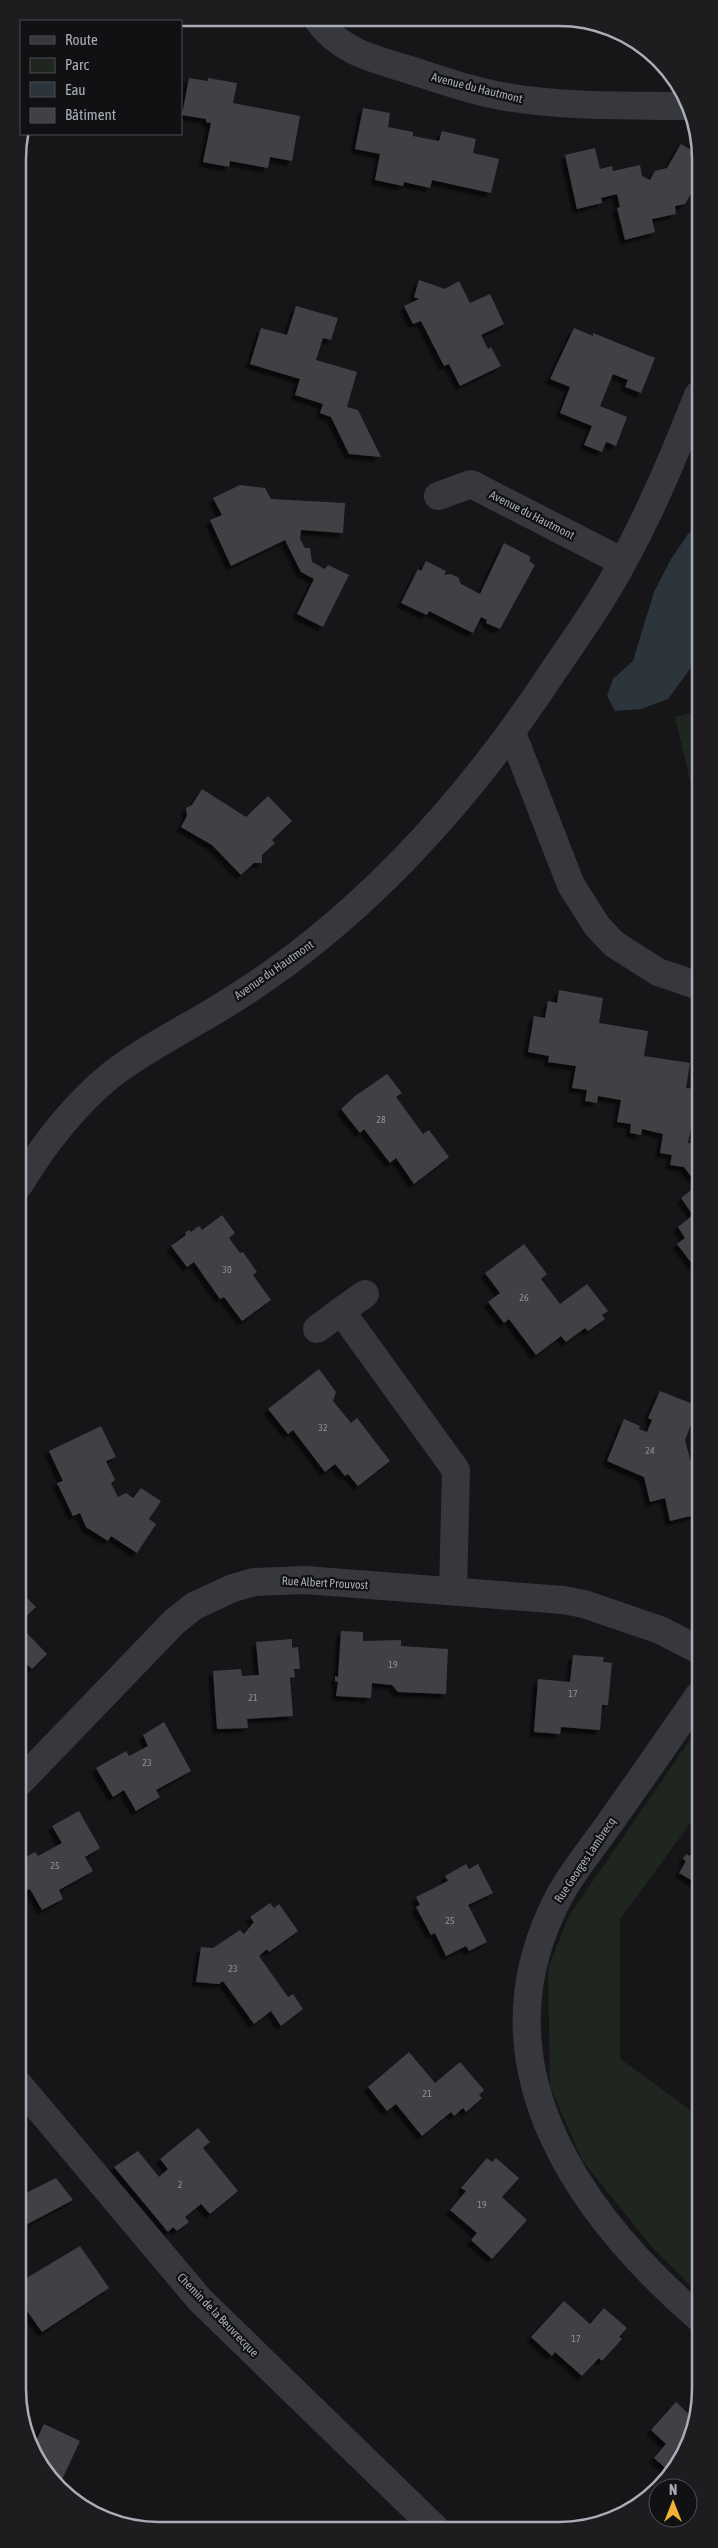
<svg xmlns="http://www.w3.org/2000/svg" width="718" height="2548" font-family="'Asap Condensed',sans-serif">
<defs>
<filter id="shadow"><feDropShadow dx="-4.5" dy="4.5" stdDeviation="1" flood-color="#0009"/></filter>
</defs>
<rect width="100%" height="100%" fill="#161618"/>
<path fill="#1e261f" d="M 698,711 L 699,818 L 675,717 Z
M 694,1734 L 700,1734 L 700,1810 L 620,1919 L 620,2059 L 700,2117 L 700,2295 L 651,2246 L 582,2160 L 550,2086 L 548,1968 L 569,1916 Z"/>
<path fill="#2c353c" d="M 698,525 L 698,642 L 694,647 L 690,669 L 668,699 L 641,709 L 615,711 L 607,696 L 613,679 L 633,661 L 654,592 L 671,559 L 688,534 Z"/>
<path fill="#404145" filter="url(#shadow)" d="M 189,78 L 208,81 L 208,78 L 237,83 L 233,103 L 300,116 L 292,161 L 270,157 L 268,168 L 230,161 L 229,167 L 203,162 L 211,123 L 206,122 L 206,119 L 182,115 Z
M 363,108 L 390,113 L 388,127 L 413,132 L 413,136 L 439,141 L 442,131 L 476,139 L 473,153 L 499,159 L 491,193 L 432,180 L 430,188 L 404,182 L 403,186 L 375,180 L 380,154 L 355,149 Z
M 681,144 L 698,154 L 698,182 L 685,204 L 675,206 L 676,214 L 652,219 L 655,232 L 625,240 L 617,208 L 620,207 L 617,194 L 601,198 L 602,203 L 577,209 L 565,155 L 595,148 L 600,169 L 612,166 L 613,171 L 640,165 L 642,176 L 650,180 L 655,171 L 667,168 Z
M 419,280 L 445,289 L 459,281 L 470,303 L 490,294 L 504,324 L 481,335 L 488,349 L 491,347 L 501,366 L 460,386 L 449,364 L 444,366 L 421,321 L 413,324 L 404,306 L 419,299 L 414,297 Z
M 296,306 L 338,318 L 331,340 L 323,338 L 316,360 L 357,372 L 347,407 L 358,410 L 381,457 L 349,454 L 331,417 L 320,413 L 323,404 L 295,395 L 300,379 L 250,364 L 261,328 L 287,335 Z
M 574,328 L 593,336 L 593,333 L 655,358 L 641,393 L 625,387 L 628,380 L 613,374 L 600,406 L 627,417 L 616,446 L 606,442 L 602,452 L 584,445 L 592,426 L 560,413 L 570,387 L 550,379 Z
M 240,485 L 265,488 L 271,499 L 345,503 L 343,533 L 301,530 L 300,539 L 305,548 L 310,548 L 312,562 L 325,569 L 328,565 L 349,575 L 323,627 L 297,614 L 314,579 L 301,572 L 285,540 L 231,566 L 210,520 L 222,515 L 213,498 Z
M 504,543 L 531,557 L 529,561 L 535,565 L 500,629 L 486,623 L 487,620 L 481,617 L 473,633 L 429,611 L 427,615 L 401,603 L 418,569 L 421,571 L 426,561 L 446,571 L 444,575 L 450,574 L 458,577 L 461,584 L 480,594 Z
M 202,789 L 246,817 L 268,796 L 292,821 L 272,840 L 275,843 L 262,855 L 262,863 L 254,863 L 241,875 L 212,845 L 181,827 L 187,816 L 186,808 L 192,805 Z
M 559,990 L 603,998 L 599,1023 L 648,1031 L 644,1056 L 690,1063 L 686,1088 L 698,1089 L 688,1143 L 699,1145 L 699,1174 L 693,1179 L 684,1167 L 670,1165 L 672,1155 L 660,1153 L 663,1134 L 642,1129 L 641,1135 L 630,1133 L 631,1124 L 617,1122 L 621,1100 L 598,1096 L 597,1103 L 585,1101 L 587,1090 L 572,1088 L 576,1066 L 548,1062 L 549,1056 L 528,1052 L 534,1016 L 545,1018 L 548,1001 L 557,1003 Z
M 19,1072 L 28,1086 L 19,1096 Z
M 387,1074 L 402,1093 L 396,1097 L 423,1134 L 429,1130 L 449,1157 L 414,1184 L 396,1158 L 390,1163 L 364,1129 L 360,1133 L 341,1109 L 355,1096 Z
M 699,1184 L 699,1260 L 693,1265 L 677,1244 L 685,1238 L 678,1227 L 693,1215 L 681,1198 Z
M 222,1215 L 235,1233 L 229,1238 L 240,1253 L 243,1252 L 257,1272 L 253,1275 L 271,1300 L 242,1321 L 224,1297 L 220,1299 L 194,1262 L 187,1267 L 171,1246 L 186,1235 L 185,1233 L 189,1230 L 191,1232 L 199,1226 L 202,1230 Z
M 524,1244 L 547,1274 L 541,1279 L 560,1304 L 587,1284 L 608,1311 L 602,1315 L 605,1319 L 588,1331 L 585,1328 L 566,1342 L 561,1336 L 536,1355 L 509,1319 L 504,1323 L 488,1302 L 500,1293 L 485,1273 Z
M 319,1369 L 336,1392 L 333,1401 L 351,1423 L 357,1418 L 390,1461 L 358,1486 L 348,1474 L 345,1476 L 335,1464 L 325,1472 L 293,1430 L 288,1434 L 268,1409 Z
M 660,1391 L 698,1406 L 685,1440 L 693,1470 L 697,1469 L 699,1477 L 699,1514 L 670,1521 L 665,1498 L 650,1502 L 644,1477 L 607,1461 L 624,1419 L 640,1426 L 639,1429 L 647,1432 L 652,1420 L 648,1418 Z
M 101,1426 L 116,1457 L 106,1461 L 115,1480 L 111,1483 L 118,1497 L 126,1493 L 133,1498 L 141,1488 L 161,1501 L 149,1519 L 156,1524 L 137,1553 L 111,1536 L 108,1541 L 86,1527 L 80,1513 L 73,1516 L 57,1483 L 63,1481 L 49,1451 Z
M 19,1590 L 36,1607 L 19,1623 Z
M 19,1625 L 47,1654 L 32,1669 L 25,1663 L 19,1669 Z
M 341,1631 L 363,1632 L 363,1641 L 401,1640 L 401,1646 L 448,1649 L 446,1694 L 398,1692 L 392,1685 L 372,1683 L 371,1698 L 336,1696 L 338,1682 L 335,1681 L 335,1676 L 338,1677 Z
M 292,1639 L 292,1648 L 298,1647 L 300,1669 L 294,1669 L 295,1677 L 290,1678 L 293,1716 L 247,1719 L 248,1728 L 217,1729 L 213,1671 L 241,1669 L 242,1676 L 259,1675 L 256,1642 Z
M 573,1655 L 604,1657 L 603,1662 L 612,1663 L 608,1705 L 602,1705 L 600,1730 L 561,1727 L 560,1734 L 534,1732 L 538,1679 L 570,1682 Z
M 164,1722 L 191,1771 L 156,1790 L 160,1797 L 136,1811 L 124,1790 L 113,1797 L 96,1768 L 126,1751 L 129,1756 L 148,1746 L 143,1735 Z
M 79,1811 L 100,1848 L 85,1857 L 93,1871 L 59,1890 L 63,1899 L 42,1910 L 30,1889 L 27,1890 L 24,1885 L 26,1883 L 20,1871 L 20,1860 L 35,1852 L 38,1856 L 62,1843 L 52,1826 Z
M 696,1845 L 700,1848 L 700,1885 L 679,1873 L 686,1861 L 683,1859 L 686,1854 L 690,1856 Z
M 466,1864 L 469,1869 L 478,1864 L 493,1893 L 468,1905 L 487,1942 L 469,1951 L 466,1946 L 446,1956 L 435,1933 L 431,1935 L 416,1907 L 420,1905 L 416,1897 L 448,1881 L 445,1876 Z
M 270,1903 L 274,1908 L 279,1904 L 298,1931 L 269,1952 L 267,1949 L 259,1956 L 288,1997 L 293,1994 L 303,2009 L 281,2026 L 271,2011 L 254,2024 L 223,1981 L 219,1984 L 196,1982 L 201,1947 L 213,1948 L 240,1930 L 244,1934 L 254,1922 L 250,1917 Z
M 409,2052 L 435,2083 L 460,2062 L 484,2090 L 479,2095 L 482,2098 L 466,2112 L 463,2108 L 454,2116 L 451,2112 L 422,2136 L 396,2104 L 387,2111 L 368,2087 Z
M 198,2128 L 210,2142 L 203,2148 L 238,2191 L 210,2214 L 201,2204 L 185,2217 L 189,2222 L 177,2231 L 173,2227 L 168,2232 L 114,2167 L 138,2151 L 159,2177 L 168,2169 L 160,2159 Z
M 487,2158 L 492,2162 L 496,2158 L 519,2178 L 502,2197 L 527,2220 L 492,2259 L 471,2240 L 477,2233 L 450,2210 L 466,2191 L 461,2188 Z
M 56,2178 L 73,2200 L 20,2228 L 20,2181 L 26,2193 Z
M 80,2246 L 109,2288 L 42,2332 L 20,2301 L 20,2282 Z
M 564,2301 L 590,2324 L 604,2308 L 627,2328 L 619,2337 L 622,2339 L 602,2361 L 599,2358 L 582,2376 L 555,2352 L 552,2356 L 531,2337 Z
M 676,2402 L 695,2420 L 690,2443 L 671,2473 L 654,2458 L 666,2444 L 651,2430 Z
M 44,2424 L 80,2441 L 58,2488 L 35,2443 Z"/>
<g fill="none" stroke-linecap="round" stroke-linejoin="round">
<path stroke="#37383d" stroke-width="28" d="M 317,19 C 340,52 374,59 410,70 C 444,81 478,93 513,98 C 570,107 627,105 684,106
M 438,496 L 471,484 L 623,562
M 512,733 L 571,885 L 597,926 L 614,944 L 658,972 L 699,986
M 19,1185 C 44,1144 73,1106 111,1075 C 142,1051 177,1033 211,1013 C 248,991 283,967 316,940 C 410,864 486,773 552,673 C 577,636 603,600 624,560 C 653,507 676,451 698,395
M 365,1294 L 341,1311 L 456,1470 L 453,1591
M 317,1329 L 341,1311
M 699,1695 C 668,1740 636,1786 604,1831 C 585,1857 564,1883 551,1913 C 478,2073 582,2217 700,2319
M 20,1782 L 174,1622 L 194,1606 L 233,1588 L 254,1582 L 305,1580 L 563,1600 L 584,1604 L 660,1630 L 699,1650
M 20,2086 L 200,2300 L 435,2528"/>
</g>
<g text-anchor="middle" stroke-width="4.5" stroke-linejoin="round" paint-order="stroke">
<g font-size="10" fill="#8e929b">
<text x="381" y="1123">28</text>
<text x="227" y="1273">30</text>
<text x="524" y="1301">26</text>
<text x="323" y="1431">32</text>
<text x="650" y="1454">24</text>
<text x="393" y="1668">19</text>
<text x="573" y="1697">17</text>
<text x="253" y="1701">21</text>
<text x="147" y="1766">23</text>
<text x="55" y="1869">25</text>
<text x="450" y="1924">25</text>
<text x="233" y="1972">23</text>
<text x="427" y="2097">21</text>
<text x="180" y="2188">2</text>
<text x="482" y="2208">19</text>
<text x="576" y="2342">17</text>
</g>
<g font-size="12" fill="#a8adb8" stroke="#111113">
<text transform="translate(477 88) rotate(14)" y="4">Avenue du Hautmont</text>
<text transform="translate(532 515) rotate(27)" y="4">Avenue du Hautmont</text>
<text transform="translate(274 970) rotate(-35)" y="4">Avenue du Hautmont</text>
<text transform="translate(325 1583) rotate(3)" y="4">Rue Albert Prouvost</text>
<text transform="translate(585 1860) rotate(-56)" y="4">Rue Georges Lambrecq</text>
<text transform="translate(218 2315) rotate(46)" y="4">Chemin de la Beuvrecque</text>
</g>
</g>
<path d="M0 0H718V2548H0ZM159 26H559A133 133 0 0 1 692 159V2389A133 133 0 0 1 559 2522H159A133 133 0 0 1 26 2389V159A133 133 0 0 1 159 26Z" fill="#1d1d20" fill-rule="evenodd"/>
<path fill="none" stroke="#a8adb8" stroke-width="2.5" d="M159 26H559A133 133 0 0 1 692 159V2389A133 133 0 0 1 559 2522H159A133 133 0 0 1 26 2389V159A133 133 0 0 1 159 26Z"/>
<rect x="20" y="20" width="162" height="115" fill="#111113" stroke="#4d4f55"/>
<rect x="30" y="36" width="25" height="8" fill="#37383d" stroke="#4d4f55"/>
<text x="65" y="45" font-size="15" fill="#a8adb8">Route</text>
<rect x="30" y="58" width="25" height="15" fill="#1e261f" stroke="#4d4f55"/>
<text x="65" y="70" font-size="15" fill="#a8adb8">Parc</text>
<rect x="30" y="82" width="25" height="15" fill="#2c353c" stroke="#4d4f55"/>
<text x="65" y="95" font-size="15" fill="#a8adb8">Eau</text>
<rect x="30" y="108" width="25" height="15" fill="#404145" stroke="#4d4f55"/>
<text x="65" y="120" font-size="15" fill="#a8adb8">Bâtiment</text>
<g transform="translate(673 2503)"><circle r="24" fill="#111113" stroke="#4d4f55"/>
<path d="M0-4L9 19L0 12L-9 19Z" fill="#f2b134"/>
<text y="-8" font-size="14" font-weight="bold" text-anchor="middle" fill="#a8adb8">N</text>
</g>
</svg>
